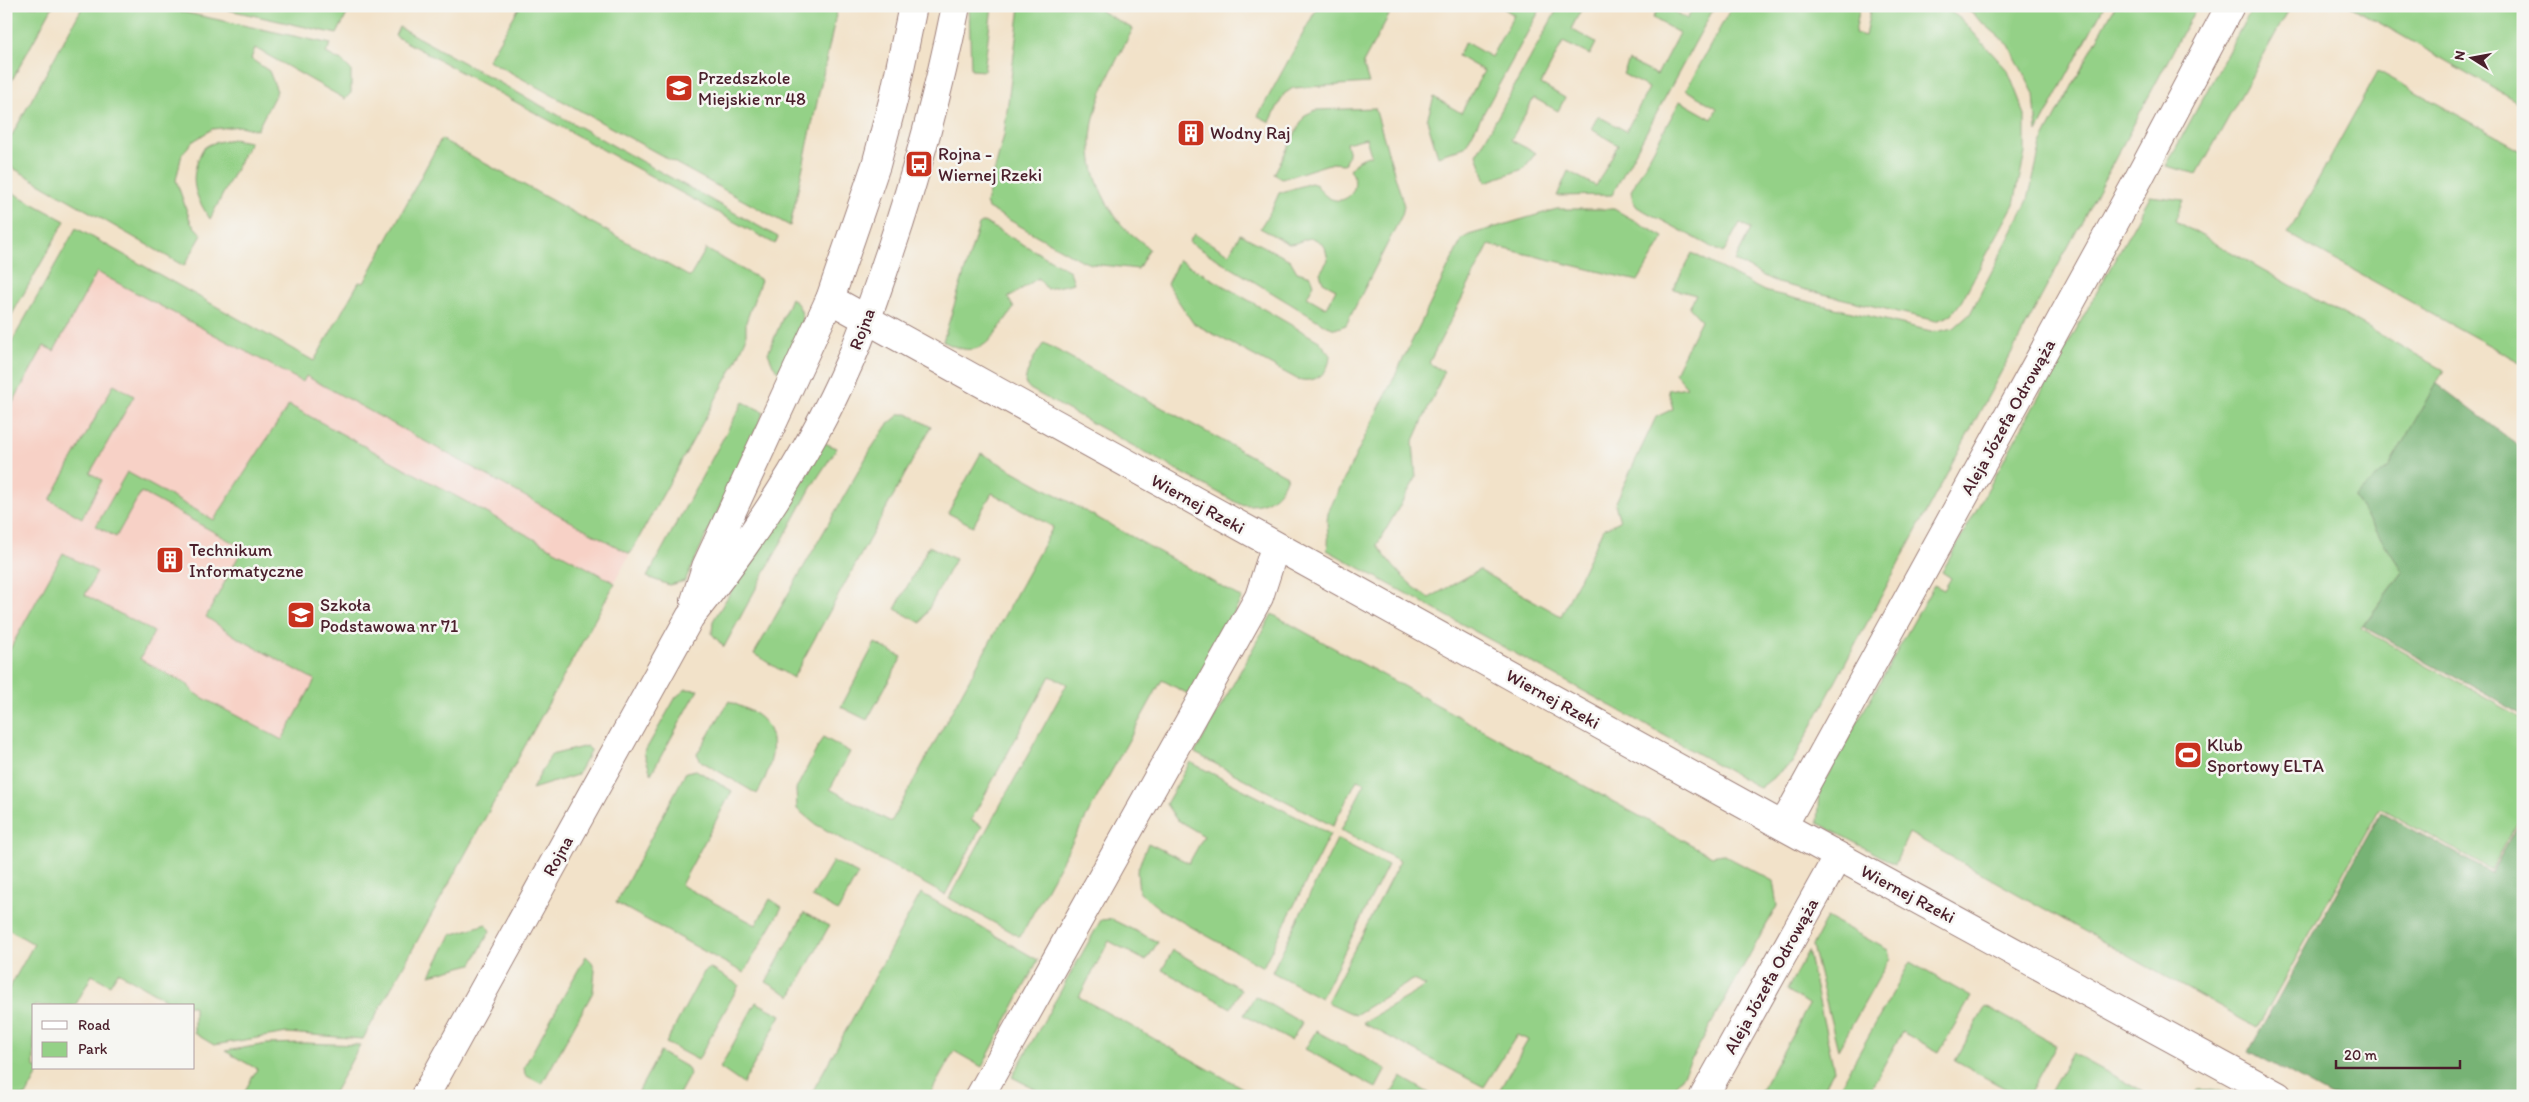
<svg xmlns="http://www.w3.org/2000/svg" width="2529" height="1102" font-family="Itim,sans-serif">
<rect width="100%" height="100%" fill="#f6f6f2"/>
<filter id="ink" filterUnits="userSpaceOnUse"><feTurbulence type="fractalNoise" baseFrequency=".02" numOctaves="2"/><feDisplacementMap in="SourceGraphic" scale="10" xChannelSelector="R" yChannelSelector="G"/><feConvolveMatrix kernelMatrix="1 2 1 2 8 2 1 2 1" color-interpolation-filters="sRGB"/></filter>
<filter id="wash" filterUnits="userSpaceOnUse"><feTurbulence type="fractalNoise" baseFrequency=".0096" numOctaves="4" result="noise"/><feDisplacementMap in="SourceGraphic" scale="20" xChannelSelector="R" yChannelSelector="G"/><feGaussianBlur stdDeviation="1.12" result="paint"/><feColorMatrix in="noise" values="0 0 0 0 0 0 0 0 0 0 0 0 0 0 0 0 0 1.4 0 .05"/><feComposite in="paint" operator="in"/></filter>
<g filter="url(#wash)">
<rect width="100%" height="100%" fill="#f2e2c9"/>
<path fill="#f7d1c6" d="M 94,259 L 630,554 L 379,1008 L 6,854 L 6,492 L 12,482 L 6,479 L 6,415 Z"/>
<path fill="#94d187" stroke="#6f7859" d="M 6,6 L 53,6 L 6,91 Z
M 83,6 L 154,6 L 331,44 L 326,53 L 343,62 L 351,70 L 351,93 L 345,99 L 255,48 L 251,59 L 269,71 L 277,91 L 257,130 L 240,126 L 212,129 L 192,142 L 182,154 L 176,180 L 191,223 L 202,235 L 184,266 L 6,164 L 6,146 Z
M 211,6 L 351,6 L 337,34 Z
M 520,6 L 838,6 L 790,226 L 488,60 Z
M 969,6 L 992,6 L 984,71 L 971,70 Z
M 1020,6 L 1103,6 L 1101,11 L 1133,29 C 1097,96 1067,150 1118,220 C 1126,232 1140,239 1149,249 L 1138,269 L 1092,264 L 1082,261 L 988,208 L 986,203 L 1004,135 Z
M 1318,6 L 1394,6 L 1363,63 L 1369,83 L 1293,88 L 1284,94 L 1270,122 L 1258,116 Z
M 1500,6 L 1542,6 L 1465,147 L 1438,156 L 1427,120 L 1434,97 L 1461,113 L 1484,71 L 1458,56 L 1465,42 L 1491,57 L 1514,15 Z
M 1559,6 L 1583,6 L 1571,29 L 1596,43 L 1590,55 L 1563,42 L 1541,84 L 1565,98 L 1558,111 L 1534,98 L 1511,140 L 1536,153 L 1523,169 L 1486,182 L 1477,154 Z
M 1659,6 L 1664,6 L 1687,19 L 1694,6 L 1715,6 L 1612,195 L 1557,196 L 1568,171 L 1596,186 L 1618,145 L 1591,129 L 1598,116 L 1626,131 L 1649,88 L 1623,74 L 1629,61 L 1657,75 L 1679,33 L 1653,18 Z
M 1732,6 L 1860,6 L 1855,33 L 1865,36 L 1871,6 L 1946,8 L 1962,20 L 2008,71 L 2025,115 L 2025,153 L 2014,204 L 1961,302 L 1951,315 L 1936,321 L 1777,283 L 1735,261 L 1751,229 L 1740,223 L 1723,253 L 1637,207 L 1633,201 L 1631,191 L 1680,101 L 1712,119 L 1717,108 L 1686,90 Z
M 1963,6 L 2104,6 L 2037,132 L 2034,94 L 2009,45 Z
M 2115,6 L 2197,6 L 1792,763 L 1760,788 L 1327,550 C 1331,536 1324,525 1329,510 L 1462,239 L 1469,235 L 1557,209 L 1614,209 L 1664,237 L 1638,281 L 1489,245 L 1429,363 L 1444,372 L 1413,443 L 1416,478 L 1377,545 C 1392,566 1407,584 1429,598 L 1479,570 L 1561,616 L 1603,529 L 1620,521 L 1615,504 L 1656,417 L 1673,409 L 1668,390 L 1687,387 L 1675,373 L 1701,320 L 1689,307 L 1696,295 L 1673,289 L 1692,253 L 1764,291 L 1935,332 L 1954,328 L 1970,314 L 2028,200 L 2041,144 Z
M 2253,6 L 2291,6 L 2197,174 L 2166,166 Z
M 2350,6 L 2523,6 L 2523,105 Z
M 399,27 L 778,237 L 775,244 L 395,36 Z
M 2378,71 L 2523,151 L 2523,364 L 2288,234 Z
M 1375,108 L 1404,206 L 1402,215 L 1346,325 L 1335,329 L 1325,325 L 1189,242 L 1194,234 L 1229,254 L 1240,234 L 1290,260 L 1297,272 L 1311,276 L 1314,284 L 1307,297 L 1326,308 L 1336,289 L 1323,282 L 1320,273 L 1328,260 L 1325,247 C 1309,230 1306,243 1289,244 L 1260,228 L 1272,209 L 1279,193 L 1311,183 L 1317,185 C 1334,216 1367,194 1350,169 L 1358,160 L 1371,155 L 1366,138 L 1346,143 L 1349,155 L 1344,164 L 1332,163 L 1282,179 L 1274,174 L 1305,115 L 1316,110 Z
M 233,139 L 250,142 L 210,219 C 197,199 189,184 198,160 C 199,157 201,152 203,149 C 209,142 224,141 233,139 Z
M 441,139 L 690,277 L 706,249 L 761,280 L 746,322 L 746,339 L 734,366 L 630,554 L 306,376 L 303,382 L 97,272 L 54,351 L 44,346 L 6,415 L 6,352 L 76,228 L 314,361 L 359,282 L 364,283 Z
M 6,189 L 65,221 L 6,325 Z
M 2150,196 L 2184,200 L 2175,221 L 2444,370 L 2389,467 L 2354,497 L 2403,572 L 2361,628 L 2523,719 L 2523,813 L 2491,870 L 2380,808 L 2257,1028 L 1909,833 L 1895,864 L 1818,823 L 1820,789 L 1934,585 L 1944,590 L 1951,578 L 1942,572 Z
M 984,222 L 1070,271 L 1074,283 L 1047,289 L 1038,278 L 1008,298 L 1014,308 C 992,336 984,364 943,341 L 979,225 Z
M 1179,260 L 1319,341 L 1330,354 C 1330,374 1315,384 1297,379 L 1193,323 L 1167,284 Z
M 791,298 C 817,316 792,354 782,375 L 773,365 L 768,353 Z
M 1044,343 L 1287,476 C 1280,499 1263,508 1239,504 L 1030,389 L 1025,383 C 1027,368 1035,355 1044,343 Z
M 114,384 L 134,396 L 90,473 L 102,480 L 82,518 L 50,500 Z
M 743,402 L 764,412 L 685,581 L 669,585 L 647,577 Z
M 289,405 L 615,583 L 363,1039 L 287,1033 L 214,1045 L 194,1033 L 194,1006 L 177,1006 L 118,972 L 110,985 L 92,975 L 75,1006 L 34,1006 L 34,1068 L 41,1068 L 26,1096 L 6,1096 L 6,994 L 34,944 L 6,928 L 6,656 L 63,553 L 97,572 L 85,595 L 154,632 L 140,659 L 188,685 L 194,693 L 282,740 L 315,680 L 238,638 L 206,617 L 243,548 L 141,492 L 116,537 L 96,526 L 127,472 L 214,520 Z
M 900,414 L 908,414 L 931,427 L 793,678 L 754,654 L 871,449 L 887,425 Z
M 822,442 L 837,448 L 812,486 L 724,647 L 712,634 L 713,621 Z
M 981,453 L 1242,598 L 1190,695 L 1162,680 L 1020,937 L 949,898 L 1067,684 L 1050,676 L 971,820 L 982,826 L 945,895 L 815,824 L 797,809 L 796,789 L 823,737 L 850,752 L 830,789 L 891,822 L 1053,527 L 992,493 L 973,526 L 948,513 Z
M 929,546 L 955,559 L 921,623 L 895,609 Z
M 1272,614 L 1712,856 L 1722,854 L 1773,881 L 1777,906 L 1671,1096 L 1496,1096 L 1528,1040 L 1517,1035 L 1484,1087 L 1363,1023 L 1426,986 L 1413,980 L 1355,1015 L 1327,1002 L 1400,861 L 1341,830 L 1365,783 L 1357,780 L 1333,826 L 1195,753 Z
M 875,643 L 902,657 L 867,720 L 841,707 Z
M 686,689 L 698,690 L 651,774 L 644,753 L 676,697 Z
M 729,701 C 738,706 749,709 757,715 C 784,734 770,772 757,794 L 701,761 L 697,754 Z
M 587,746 L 591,750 L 577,775 L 532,789 L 551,755 Z
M 1190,762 L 1330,834 L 1263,967 L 1161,910 L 1139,892 L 1137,871 L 1148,843 L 1189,863 L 1204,836 L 1176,819 L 1166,804 Z
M 696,770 L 732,791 L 681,885 L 756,925 L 770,899 L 782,907 L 744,973 L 616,903 L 686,772 Z
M 1337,839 L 1388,865 L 1321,998 L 1272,972 Z
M 833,861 L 858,874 L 838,911 L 812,897 Z
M 921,893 L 1038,960 L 982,1067 L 954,1051 L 929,1096 L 810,1096 Z
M 804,913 L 829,926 L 791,996 L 766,982 Z
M 1827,917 L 1888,950 L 1890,958 L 1838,1050 L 1812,946 Z
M 1111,919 L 1158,942 L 1146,961 L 1109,941 L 1079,997 L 1257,1096 L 1037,1096 L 1039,1091 L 1012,1077 L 1101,920 Z
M 486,924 L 490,931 L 472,964 L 430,975 L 451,935 Z
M 1173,950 L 1241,989 L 1231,1008 L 1162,970 Z
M 1808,951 L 1834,1070 L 1820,1096 L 1758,1096 L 1809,1005 L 1787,990 Z
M 586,956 L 592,962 L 595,970 L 593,992 L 542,1084 L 525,1075 L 524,1067 Z
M 1910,962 L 1971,997 L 1939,1052 L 1902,1032 L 1872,1087 L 1886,1096 L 1835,1096 Z
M 710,968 L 739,985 L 698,1060 L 666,1043 L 704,972 Z
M 1255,996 L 1302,1023 L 1291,1041 L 1244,1015 Z
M 756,1002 L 781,1015 L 743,1084 L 720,1068 Z
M 1986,1006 L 2056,1045 L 2028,1096 L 2019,1096 L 1955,1061 Z
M 1316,1031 L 1386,1069 L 1376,1088 L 1305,1049 Z
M 304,1043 L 360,1045 L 332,1096 L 242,1096 L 257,1069 L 225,1051 L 267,1044 Z
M 660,1052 L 688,1068 L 690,1074 L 678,1096 L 636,1096 Z
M 2072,1053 L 2143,1092 L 2140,1096 L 2048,1096 Z
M 1401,1077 L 1434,1096 L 1390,1096 Z
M 2220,1089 L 2232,1096 L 2193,1096 L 2197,1090 Z"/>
<path fill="#77b374" stroke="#606950" d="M 2436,383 L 2523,449 L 2523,715 L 2363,626 L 2403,572 L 2354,497 L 2389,467 Z
M 2381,812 L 2491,873 L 2523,817 L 2523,1096 L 2331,1096 L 2249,1051 Z"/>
</g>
<g filter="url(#ink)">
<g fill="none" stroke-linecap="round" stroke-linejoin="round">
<defs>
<path id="minor" d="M 830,299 L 1783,826 L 2278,1096
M 1783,826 L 2139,178 L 2230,6
M 980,1096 L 1259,597 L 1275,547
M 1704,1096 L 1838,856"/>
<path id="tertiary" d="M 695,601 L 706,567 L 830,299 L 876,165 L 894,97 L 913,6
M 425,1096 L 690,617 C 753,539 810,453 850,361 C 865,327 877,290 889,255 C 917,173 939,91 956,6"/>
</defs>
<use href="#minor" stroke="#9e807a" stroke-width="30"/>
<use href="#tertiary" stroke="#9e807a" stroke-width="30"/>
<use href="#minor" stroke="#fff" stroke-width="28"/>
<use href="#tertiary" stroke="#fff" stroke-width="28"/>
</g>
</g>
<defs>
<symbol id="school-square" viewBox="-11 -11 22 22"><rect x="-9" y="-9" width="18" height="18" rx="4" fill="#c8321e" stroke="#f6f6f2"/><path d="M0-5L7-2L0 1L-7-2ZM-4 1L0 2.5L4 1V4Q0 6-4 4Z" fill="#fff"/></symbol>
<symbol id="building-square" viewBox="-11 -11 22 22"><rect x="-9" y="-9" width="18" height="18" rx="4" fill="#c8321e" stroke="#f6f6f2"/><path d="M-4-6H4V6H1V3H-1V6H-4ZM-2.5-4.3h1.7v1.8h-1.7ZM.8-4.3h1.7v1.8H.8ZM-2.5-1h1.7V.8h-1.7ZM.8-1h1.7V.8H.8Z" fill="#fff"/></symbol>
<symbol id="bus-square" viewBox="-11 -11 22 22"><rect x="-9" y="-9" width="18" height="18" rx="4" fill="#c8321e" stroke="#f6f6f2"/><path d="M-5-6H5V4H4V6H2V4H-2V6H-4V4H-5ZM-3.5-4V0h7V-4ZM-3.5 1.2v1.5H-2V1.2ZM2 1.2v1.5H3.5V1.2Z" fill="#fff"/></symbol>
<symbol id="stadium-square" viewBox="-11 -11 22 22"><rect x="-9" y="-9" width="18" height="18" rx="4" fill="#c8321e" stroke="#f6f6f2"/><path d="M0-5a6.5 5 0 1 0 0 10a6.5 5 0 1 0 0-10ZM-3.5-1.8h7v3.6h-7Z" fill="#fff"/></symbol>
</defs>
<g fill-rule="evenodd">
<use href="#school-square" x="663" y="72" width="32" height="32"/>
<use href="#building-square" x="1175" y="117" width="32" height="32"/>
<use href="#bus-square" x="903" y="148" width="32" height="32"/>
<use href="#building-square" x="154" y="544" width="32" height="32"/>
<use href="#school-square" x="285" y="599" width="32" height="32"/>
<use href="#stadium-square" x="2172" y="739" width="32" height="32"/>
</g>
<g text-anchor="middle" stroke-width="5" stroke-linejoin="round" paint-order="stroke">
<g font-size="18" fill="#4a1f2b" stroke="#f6f6f2" text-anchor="start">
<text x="698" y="84">Przedszkole<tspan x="698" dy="21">Miejskie nr 48</tspan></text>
<text x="1210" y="139">Wodny Raj</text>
<text x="938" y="160">Rojna -<tspan x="938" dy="21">Wiernej Rzeki</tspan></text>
<text x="189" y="556">Technikum<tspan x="189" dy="21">Informatyczne</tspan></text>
<text x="320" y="611">Szkoła<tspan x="320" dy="21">Podstawowa nr 71</tspan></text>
<text x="2207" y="751">Klub<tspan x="2207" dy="21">Sportowy ELTA</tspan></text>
</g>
<g font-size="18" fill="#4a1f2b" stroke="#f6f6f2">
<text transform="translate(862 329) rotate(-69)" y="6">Rojna</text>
<text transform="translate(2008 417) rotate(-61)" y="6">Aleja Józefa Odrowąża</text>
<text transform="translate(1198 504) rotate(29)" y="6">Wiernej Rzeki</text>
<text transform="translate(1553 699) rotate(29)" y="6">Wiernej Rzeki</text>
<text transform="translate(558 856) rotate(-61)" y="6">Rojna</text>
<text transform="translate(1908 894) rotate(28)" y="6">Wiernej Rzeki</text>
<text transform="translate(1771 976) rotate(-61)" y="6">Aleja Józefa Odrowąża</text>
</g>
</g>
<rect width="2529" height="1102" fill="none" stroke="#f6f6f2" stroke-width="25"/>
<rect x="32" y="1004" width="162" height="65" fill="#f6f6f2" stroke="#b1a0a2"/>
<rect x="42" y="1021" width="25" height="8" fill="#ffffff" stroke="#b1a0a2"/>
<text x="78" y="1030" font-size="15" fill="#4a1f2b">Road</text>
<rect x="42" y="1042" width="25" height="15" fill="#94d187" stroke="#b1a0a2"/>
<text x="78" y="1054" font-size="15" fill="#4a1f2b">Park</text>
<g transform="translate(2472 58) rotate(281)" stroke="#f6f6f2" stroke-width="4" paint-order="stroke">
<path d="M0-4L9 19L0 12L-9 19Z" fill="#4a1f2b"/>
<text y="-8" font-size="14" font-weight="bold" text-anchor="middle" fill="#4a1f2b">N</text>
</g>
<path d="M2336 1060v8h124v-8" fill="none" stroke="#4a1f2b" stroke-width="2.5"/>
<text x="2344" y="1060" font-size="15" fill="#4a1f2b" stroke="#f6f6f2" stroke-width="4" paint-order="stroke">20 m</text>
</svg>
